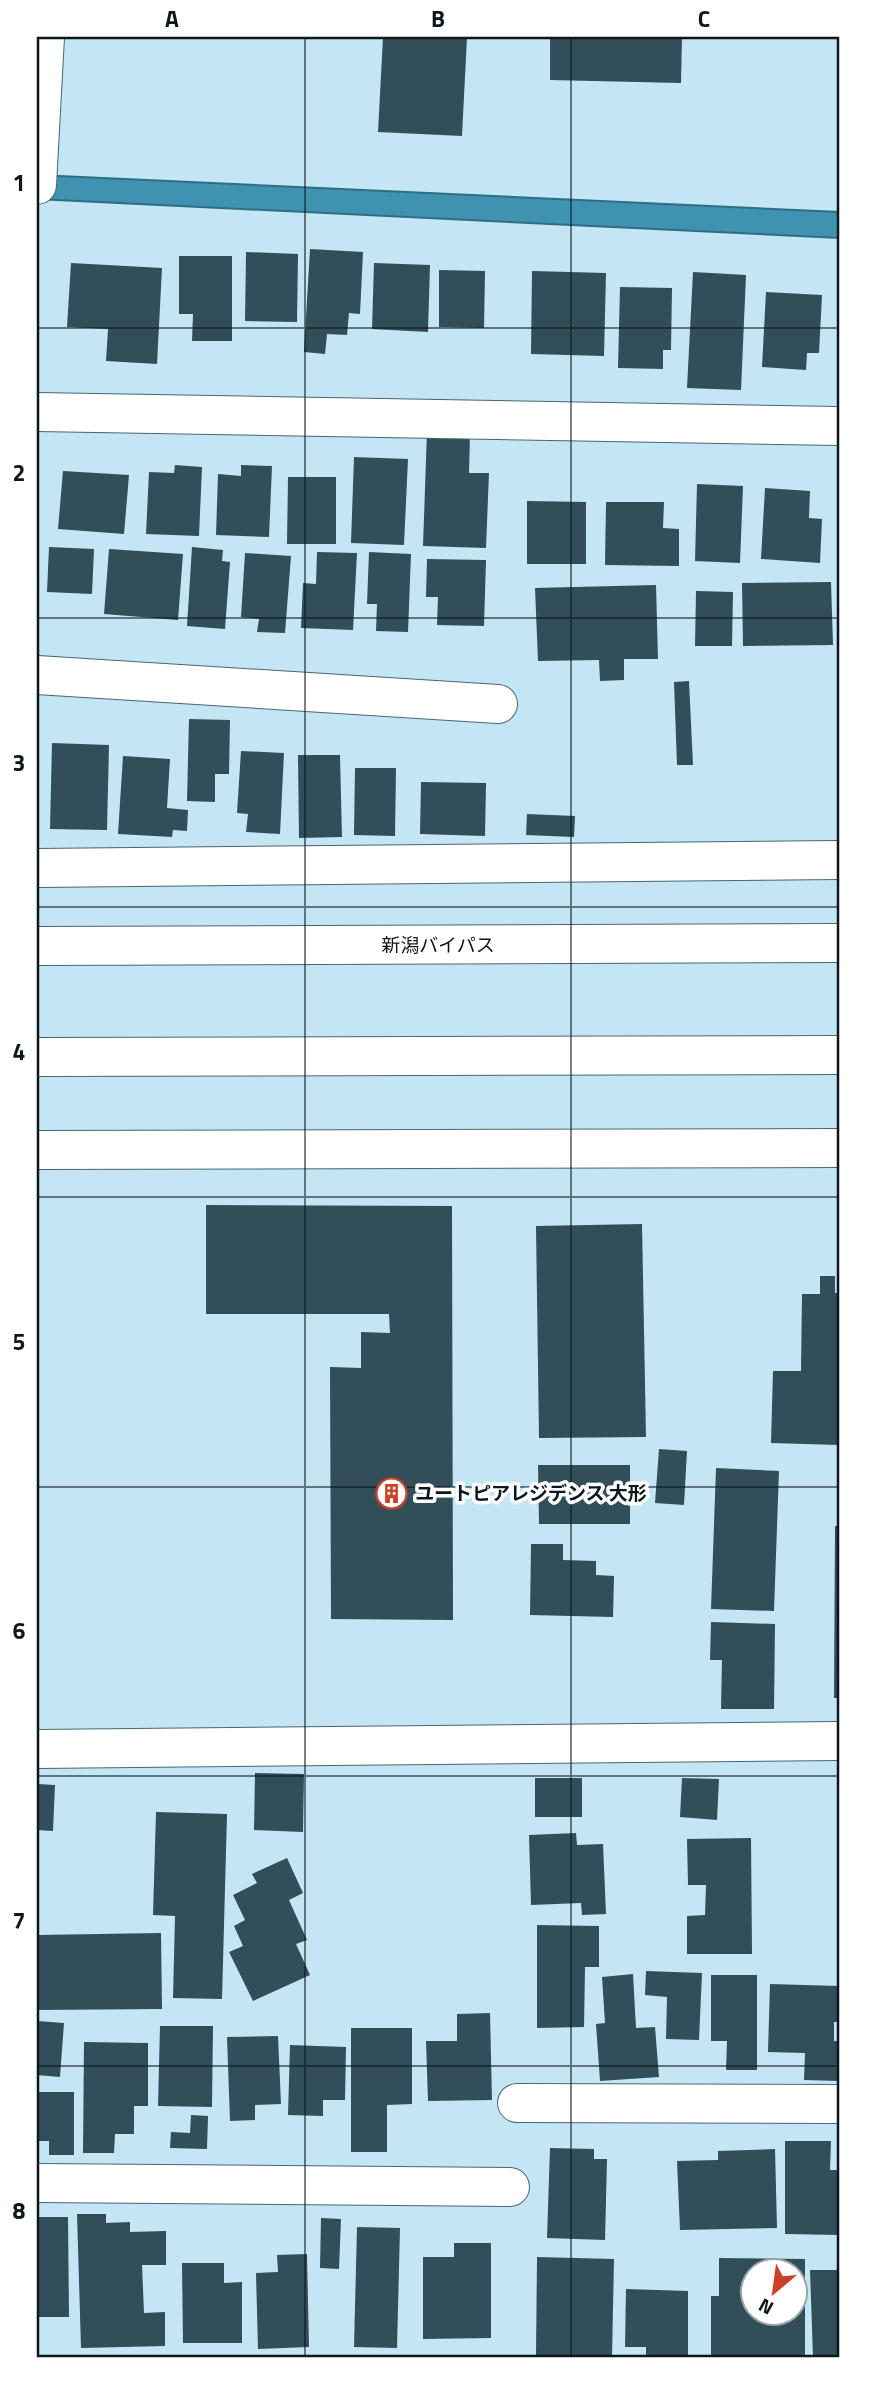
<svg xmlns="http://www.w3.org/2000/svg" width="876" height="2394" font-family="'Titillium Web','Noto Sans JP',sans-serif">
<rect width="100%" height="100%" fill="#c4e5f3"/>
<path fill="#3f93b1" stroke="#306e85" stroke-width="2" d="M 37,175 L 839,212 L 839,238 L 37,199 Z"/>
<path fill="#314e59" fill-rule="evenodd" d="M 383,37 L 467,37 L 462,136 L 378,132 Z
M 550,37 L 682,37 L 681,83 L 550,80 Z
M 310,249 L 363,252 L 360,314 L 349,313 L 347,335 L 327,334 L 325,354 L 304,352 Z
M 246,252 L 298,254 L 297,322 L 245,321 Z
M 179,256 L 232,256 L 232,341 L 192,341 L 193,314 L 179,314 Z
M 71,263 L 162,268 L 157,364 L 106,361 L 108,329 L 67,327 Z
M 374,263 L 430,265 L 428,332 L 372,329 Z
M 439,270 L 485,271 L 484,328 L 439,327 Z
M 532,271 L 606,273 L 604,356 L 531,354 Z
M 693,272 L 746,275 L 741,390 L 687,388 Z
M 620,287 L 672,288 L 671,350 L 663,350 L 663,369 L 618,368 Z
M 766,292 L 822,295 L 819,353 L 807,353 L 806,370 L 762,367 Z
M 427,431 L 470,433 L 469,473 L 489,473 L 486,548 L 423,546 Z
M 354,457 L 408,459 L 404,545 L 351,543 Z
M 175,465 L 202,467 L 199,536 L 146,534 L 149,472 L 174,473 Z
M 241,465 L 272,466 L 269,537 L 216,535 L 218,474 L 241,476 Z
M 63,471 L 129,475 L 124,534 L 58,529 Z
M 288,477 L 336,477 L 336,544 L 287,544 Z
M 697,484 L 743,486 L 740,563 L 695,561 Z
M 765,488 L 810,491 L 809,518 L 822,519 L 820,563 L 761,559 Z
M 527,501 L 586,502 L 586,564 L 527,564 Z
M 606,502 L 664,502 L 663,528 L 679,529 L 679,566 L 605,565 Z
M 49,547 L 94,549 L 92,594 L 47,592 Z
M 192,547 L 223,550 L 222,561 L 230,562 L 225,629 L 187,626 Z
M 109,549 L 183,554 L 178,620 L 104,614 Z
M 317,552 L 357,553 L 353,630 L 301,628 L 303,583 L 316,584 Z
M 369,552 L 411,554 L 408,632 L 376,631 L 377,604 L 367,604 Z
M 245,553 L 291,556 L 285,633 L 257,632 L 259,619 L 241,617 Z
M 427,559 L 486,560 L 484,626 L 437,625 L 438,597 L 426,597 Z
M 831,582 L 833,645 L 743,646 L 742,583 Z
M 656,585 L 658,659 L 624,659 L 624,680 L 600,681 L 599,660 L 538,661 L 535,588 Z
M 696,591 L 733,592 L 732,646 L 695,646 Z
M 689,681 L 693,765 L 677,765 L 674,682 Z
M 189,719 L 230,720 L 229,774 L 215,774 L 215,802 L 187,801 Z
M 52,743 L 109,745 L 107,830 L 50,829 Z
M 241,751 L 284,753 L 280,834 L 246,832 L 248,814 L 237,813 Z
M 298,755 L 340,755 L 342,837 L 299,838 Z
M 123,756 L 170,759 L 167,808 L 188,810 L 187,831 L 173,830 L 172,837 L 118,834 Z
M 355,768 L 396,768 L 395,836 L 354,835 Z
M 421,782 L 486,783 L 485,836 L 420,834 Z
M 527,814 L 575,816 L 574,837 L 526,835 Z
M 206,1205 L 452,1206 L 453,1620 L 331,1619 L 330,1367 L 361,1368 L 361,1332 L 390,1333 L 389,1314 L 206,1314 Z
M 642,1224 L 646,1437 L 539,1438 L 536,1226 Z
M 820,1276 L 835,1276 L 835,1293 L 839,1293 L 839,1445 L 771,1443 L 773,1371 L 801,1371 L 802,1294 L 820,1294 Z
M 659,1449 L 687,1451 L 684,1505 L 655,1503 Z
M 538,1465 L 630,1465 L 630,1524 L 539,1524 Z
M 716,1468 L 779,1471 L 774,1611 L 711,1609 Z
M 835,1526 L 839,1526 L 839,1698 L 834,1698 Z
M 531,1544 L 563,1544 L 563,1560 L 596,1561 L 596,1575 L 614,1576 L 613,1617 L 530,1615 Z
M 711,1622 L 775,1624 L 774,1709 L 721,1709 L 722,1660 L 710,1660 Z
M 255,1773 L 304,1774 L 303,1832 L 254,1830 Z
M 535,1778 L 582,1778 L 582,1817 L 535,1817 Z
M 682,1778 L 719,1779 L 717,1820 L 680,1817 Z
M 37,1784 L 55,1785 L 53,1831 L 37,1830 Z
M 156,1812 L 227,1814 L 222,1999 L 173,1998 L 175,1916 L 153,1915 Z
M 576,1833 L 577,1845 L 603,1844 L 606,1914 L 582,1915 L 581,1903 L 531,1905 L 529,1835 Z
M 751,1838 L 752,1954 L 687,1954 L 687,1916 L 705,1915 L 706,1885 L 688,1885 L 687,1839 Z
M 287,1858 L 303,1893 L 289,1900 L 307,1940 L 296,1944 L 310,1975 L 253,2001 L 229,1952 L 243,1946 L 234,1926 L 245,1920 L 233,1895 L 257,1883 L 252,1874 Z
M 537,1925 L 599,1926 L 599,1967 L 585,1967 L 584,2027 L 537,2028 Z
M 161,1933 L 162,2009 L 37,2010 L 37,1935 Z
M 646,1971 L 702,1973 L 699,2040 L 666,2039 L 667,1997 L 645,1995 Z
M 633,1974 L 636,2028 L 655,2027 L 659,2077 L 600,2081 L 596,2024 L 605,2023 L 602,1977 Z
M 711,1975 L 757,1975 L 757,2070 L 726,2070 L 727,2041 L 711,2041 Z
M 770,1984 L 839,1986 L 839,2022 L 834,2022 L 834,2041 L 839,2041 L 839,2081 L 804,2080 L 805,2053 L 768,2052 Z
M 490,2013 L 492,2100 L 428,2101 L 426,2041 L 457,2041 L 457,2014 Z
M 37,2021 L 64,2023 L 60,2077 L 37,2075 Z
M 160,2026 L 213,2026 L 212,2107 L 158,2106 Z
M 351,2028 L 412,2028 L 412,2104 L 387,2105 L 387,2152 L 351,2152 Z
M 278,2036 L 281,2104 L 255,2105 L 255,2120 L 230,2121 L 227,2037 Z
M 84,2042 L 148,2043 L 148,2106 L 134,2106 L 134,2134 L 115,2134 L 114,2153 L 83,2153 Z
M 290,2045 L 346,2047 L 345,2100 L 323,2100 L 323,2116 L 288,2115 Z
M 37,2092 L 74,2092 L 74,2155 L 49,2155 L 49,2141 L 37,2141 Z
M 191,2115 L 208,2116 L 207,2149 L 170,2148 L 171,2132 L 190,2133 Z
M 785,2141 L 831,2141 L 830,2170 L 839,2170 L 839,2235 L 785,2234 Z
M 550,2148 L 594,2149 L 594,2159 L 607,2159 L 605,2240 L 547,2238 Z
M 775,2149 L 777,2228 L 680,2230 L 677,2161 L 718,2160 L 718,2151 Z
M 77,2214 L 106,2214 L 106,2223 L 130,2222 L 130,2232 L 166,2231 L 166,2265 L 142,2265 L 144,2313 L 165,2312 L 165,2346 L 81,2348 Z
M 37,2217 L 68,2217 L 69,2317 L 37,2317 Z
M 321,2218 L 341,2219 L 339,2269 L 320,2268 Z
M 357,2227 L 400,2228 L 397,2348 L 354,2347 Z
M 454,2243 L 491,2243 L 491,2338 L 423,2339 L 423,2257 L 454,2257 Z
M 307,2254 L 309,2347 L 258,2349 L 256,2273 L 278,2272 L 277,2255 Z
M 537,2257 L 614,2259 L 612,2357 L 536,2357 Z
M 719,2258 L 805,2259 L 805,2357 L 711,2357 L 711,2296 L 719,2296 ZM 754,2272 L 796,2272 L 796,2314 L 754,2314 Z
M 182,2263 L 224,2263 L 224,2283 L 242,2282 L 242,2343 L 183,2343 Z
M 810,2270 L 839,2270 L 839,2357 L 813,2357 Z
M 626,2289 L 688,2291 L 688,2357 L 646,2357 L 646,2347 L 625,2347 Z"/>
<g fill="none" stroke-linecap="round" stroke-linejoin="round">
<defs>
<path id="minor" d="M 37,185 L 45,37
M 37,412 L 839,426
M 37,675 L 498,704
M 37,868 L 839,860
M 37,1150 L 839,1148
M 37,1749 L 839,1741
M 517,2103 L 839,2104
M 37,2183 L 510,2187"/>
<path id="highway" d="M 37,946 L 839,943
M 37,1057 L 839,1055"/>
</defs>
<use href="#minor" stroke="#486672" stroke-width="40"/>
<use href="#highway" stroke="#486672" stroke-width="40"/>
<use href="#minor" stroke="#fff" stroke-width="38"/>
<use href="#highway" stroke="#fff" stroke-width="38"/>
</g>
<path fill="none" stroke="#0c181d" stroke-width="2" stroke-opacity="0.55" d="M 305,37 L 305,2357M 571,37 L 571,2357M 37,328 L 839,328M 37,618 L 839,618M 37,907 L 839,907M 37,1197 L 839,1197M 37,1487 L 839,1487M 37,1776 L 839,1776M 37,2066 L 839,2066"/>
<defs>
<symbol id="building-ring" viewBox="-11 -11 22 22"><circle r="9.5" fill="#fff" stroke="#cb4026" stroke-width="1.5"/><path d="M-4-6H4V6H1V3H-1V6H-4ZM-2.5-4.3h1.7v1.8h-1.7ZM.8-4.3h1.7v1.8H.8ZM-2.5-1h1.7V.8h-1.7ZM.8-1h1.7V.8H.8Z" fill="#cb4026"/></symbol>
</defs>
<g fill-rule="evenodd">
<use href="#building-ring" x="374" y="1476" width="35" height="35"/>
</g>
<g text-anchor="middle" stroke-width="7" stroke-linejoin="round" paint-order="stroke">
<g font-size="19" fill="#0c181d" stroke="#fff">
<text x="438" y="952">新潟バイパス</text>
</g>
<g font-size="19" font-weight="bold" fill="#0c181d" stroke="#fff" text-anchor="start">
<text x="415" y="1500">ユートピアレジデンス 大形</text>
</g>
</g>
<rect width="876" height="2394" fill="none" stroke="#ffffff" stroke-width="77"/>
<g transform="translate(774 2292) rotate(209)"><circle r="33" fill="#ffffff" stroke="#9ea3a5" stroke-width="2"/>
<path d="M0-5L12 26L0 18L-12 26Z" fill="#cb4026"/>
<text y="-10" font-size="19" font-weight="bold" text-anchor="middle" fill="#0c181d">N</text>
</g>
<rect x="38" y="38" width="800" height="2318" fill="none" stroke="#0c181d" stroke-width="2.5"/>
<g font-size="23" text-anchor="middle" font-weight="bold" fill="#0c181d">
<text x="172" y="27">A</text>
<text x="438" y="27">B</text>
<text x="704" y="27">C</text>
<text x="19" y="191">1</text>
<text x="19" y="481">2</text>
<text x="19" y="771">3</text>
<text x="19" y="1060">4</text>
<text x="19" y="1350">5</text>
<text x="19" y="1639">6</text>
<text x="19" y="1929">7</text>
<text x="19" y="2219">8</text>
</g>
</svg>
